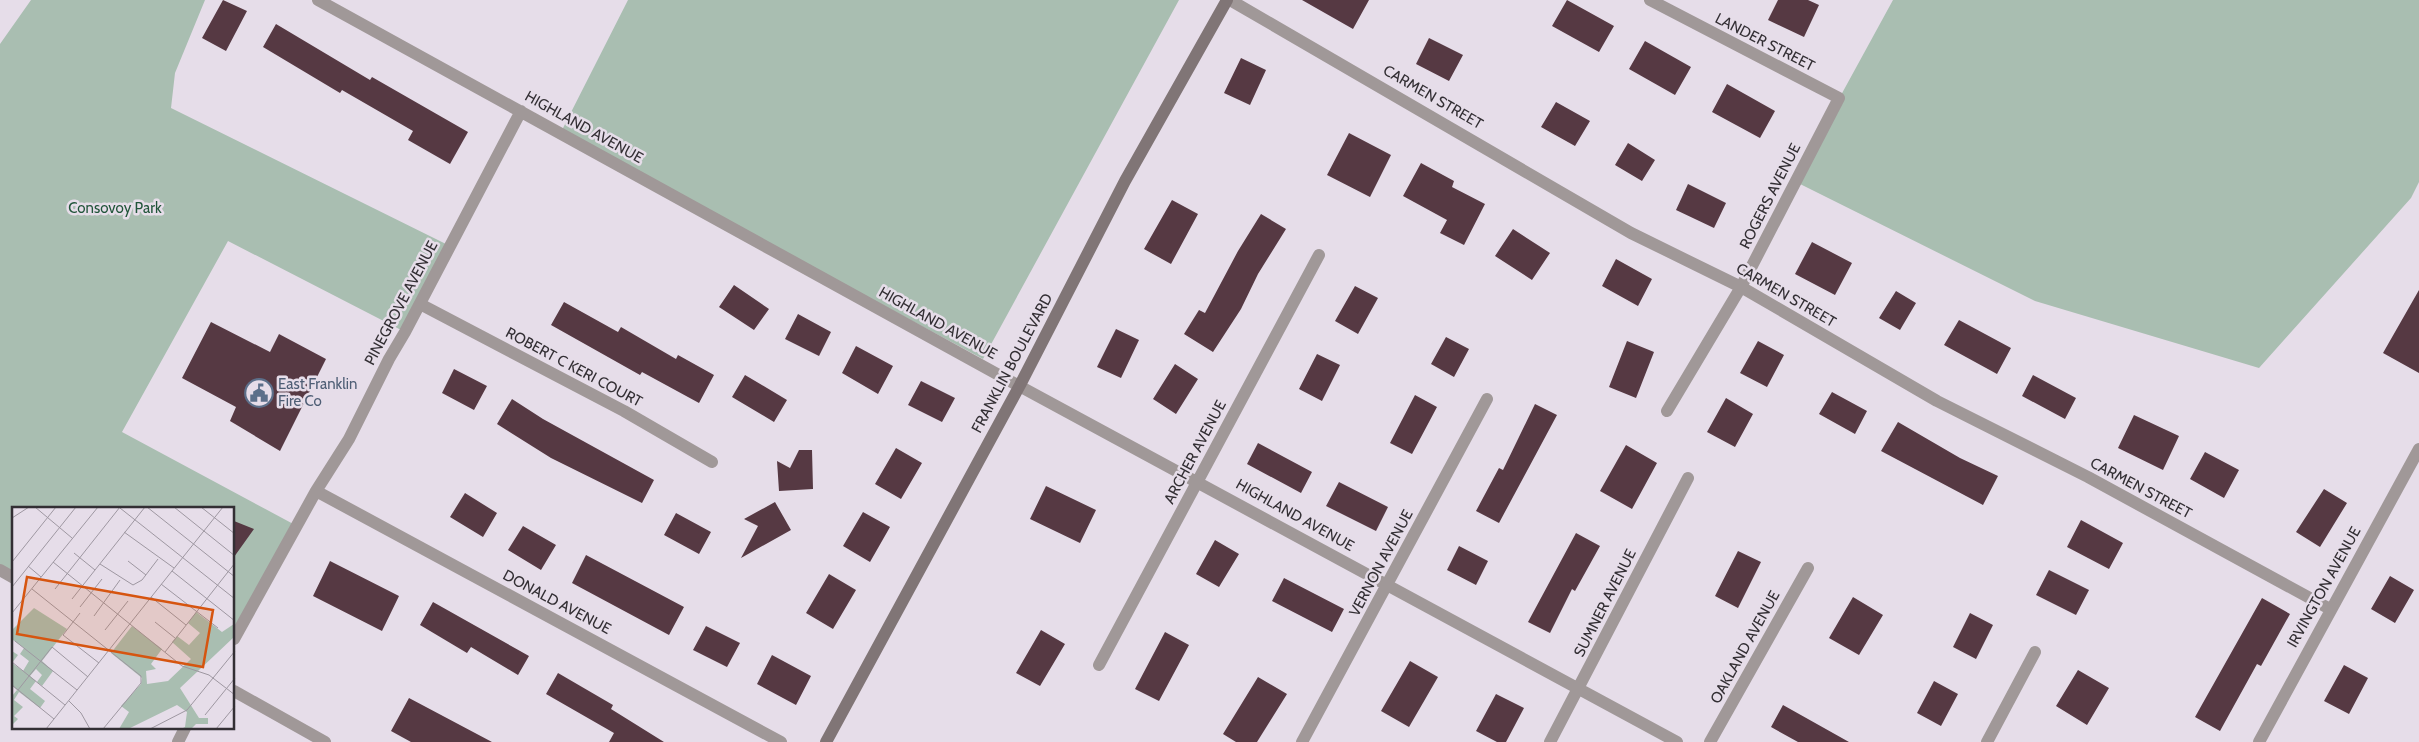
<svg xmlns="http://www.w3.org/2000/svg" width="2419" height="742" font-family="Cabin,sans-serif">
<rect width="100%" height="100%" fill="#e6dde9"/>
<path fill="#a9beb1" d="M 31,0 L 205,0 L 175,73 L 171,108 L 450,246 L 405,332 L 228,241 L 122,432 L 297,526 L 234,639 L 234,508 L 14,508 L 14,575 L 0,568 L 0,44 Z
M 628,0 L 1179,0 L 983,359 L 561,132 Z
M 1893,0 L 2419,0 L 2419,182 L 2411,198 L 2259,368 L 2035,301 L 1794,181 Z"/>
<path fill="#563943" d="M 223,0 L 247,11 L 226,51 L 202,38 Z
M 1302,0 L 1369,0 L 1353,29 Z
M 1567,0 L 1614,26 L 1599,52 L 1552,26 Z
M 1778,0 L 1808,0 L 1819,5 L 1804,37 L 1768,20 Z
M 276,24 L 370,80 L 372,77 L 468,132 L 450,164 L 408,140 L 413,131 L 342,90 L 340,93 L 263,47 Z
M 1429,38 L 1463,55 L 1449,81 L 1416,64 Z
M 1645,41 L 1691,67 L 1675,95 L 1629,69 Z
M 1241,58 L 1266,70 L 1250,105 L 1224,93 Z
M 1727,84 L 1775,111 L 1760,138 L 1712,112 Z
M 1556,102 L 1590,121 L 1575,146 L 1541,127 Z
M 1349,133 L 1391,155 L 1370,197 L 1327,175 Z
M 1628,143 L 1655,160 L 1642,181 L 1615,165 Z
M 1421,163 L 1454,181 L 1452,187 L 1485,204 L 1464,245 L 1440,233 L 1447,220 L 1403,196 Z
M 1688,184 L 1726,203 L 1714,228 L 1676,210 Z
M 1172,200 L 1198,214 L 1171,264 L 1144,249 Z
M 1261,214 L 1286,229 L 1258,274 L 1241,309 L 1213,352 L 1184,334 L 1199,310 L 1205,313 L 1238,251 Z
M 1513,229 L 1550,253 L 1532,280 L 1495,256 Z
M 1812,242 L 1852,263 L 1835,295 L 1795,274 Z
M 1616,259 L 1652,279 L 1638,306 L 1602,286 Z
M 734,285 L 769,309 L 754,330 L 719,307 Z
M 1355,286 L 1378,298 L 1358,334 L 1335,321 Z
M 2419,290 L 2419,373 L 2383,353 Z
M 1896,291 L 1916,303 L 1900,330 L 1879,318 Z
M 564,302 L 618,332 L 621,327 L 676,359 L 678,355 L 714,375 L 699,403 L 642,372 L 640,375 L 551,325 Z
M 798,314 L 831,332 L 819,356 L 785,339 Z
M 1959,320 L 2011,348 L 1997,374 L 1944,345 Z
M 211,322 L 270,352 L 279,334 L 326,359 L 280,451 L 230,421 L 236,407 L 182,378 Z
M 1116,329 L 1139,340 L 1121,378 L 1097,367 Z
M 1446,337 L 1469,349 L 1454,377 L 1431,364 Z
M 1627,341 L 1654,352 L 1636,398 L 1609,387 Z
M 1758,341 L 1784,355 L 1767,387 L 1740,373 Z
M 856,346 L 893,366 L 878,394 L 842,373 Z
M 1317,354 L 1340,365 L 1322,401 L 1299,389 Z
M 1175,364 L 1198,379 L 1176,414 L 1153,399 Z
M 454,369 L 487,386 L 474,410 L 442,393 Z
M 745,375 L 787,400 L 774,422 L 732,397 Z
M 2033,375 L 2076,398 L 2065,419 L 2022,396 Z
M 921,381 L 955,398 L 942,422 L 908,405 Z
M 1832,392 L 1867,411 L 1855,434 L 1819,414 Z
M 1415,395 L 1437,407 L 1412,454 L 1390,443 Z
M 1726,398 L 1753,414 L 1735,447 L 1707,432 Z
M 512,399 L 543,419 L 654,480 L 642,503 L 551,458 L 497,424 Z
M 1535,404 L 1557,415 L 1499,523 L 1476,511 L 1499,468 L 1503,470 Z
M 2134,415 L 2179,436 L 2163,470 L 2118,448 Z
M 1898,422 L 1960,458 L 1998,476 L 1983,505 L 1881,451 Z
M 1258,443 L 1312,472 L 1301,493 L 1247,464 Z
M 1626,445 L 1657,463 L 1632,509 L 1600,491 Z
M 896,448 L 922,463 L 901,499 L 875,484 Z
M 799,450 L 812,450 L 813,489 L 779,491 L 777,461 L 790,468 Z
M 2205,452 L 2239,470 L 2224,498 L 2190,479 Z
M 1339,482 L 1388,507 L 1376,531 L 1326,506 Z
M 1046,486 L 1096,510 L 1080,543 L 1030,519 Z
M 2324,489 L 2347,503 L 2320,547 L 2296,532 Z
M 465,493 L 497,513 L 483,537 L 450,517 Z
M 775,502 L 791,530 L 741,558 L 758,526 L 744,519 Z
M 863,512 L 890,527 L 870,562 L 843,546 Z
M 676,513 L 711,532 L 699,554 L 664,535 Z
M 2081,520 L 2123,543 L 2109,569 L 2067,547 Z
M 234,521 L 254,529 L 234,557 Z
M 523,526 L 556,545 L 541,570 L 508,550 Z
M 1576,533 L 1600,546 L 1575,591 L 1572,589 L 1550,633 L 1528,622 Z
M 1215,540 L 1239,554 L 1219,587 L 1196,574 Z
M 1459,546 L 1488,561 L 1476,585 L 1447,570 Z
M 1738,551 L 1761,562 L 1738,608 L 1715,596 Z
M 586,555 L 684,607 L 669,635 L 572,583 Z
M 330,561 L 399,596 L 382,631 L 313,596 Z
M 2049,570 L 2089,590 L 2076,615 L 2036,595 Z
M 829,574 L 856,590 L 833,629 L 806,613 Z
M 2390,576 L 2414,590 L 2395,623 L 2371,609 Z
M 1284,578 L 1344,609 L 1332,632 L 1272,601 Z
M 1853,597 L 1883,615 L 1859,655 L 1829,638 Z
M 2262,598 L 2290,614 L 2261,666 L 2257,664 L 2220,731 L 2195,717 Z
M 433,602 L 529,656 L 518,675 L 471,647 L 467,653 L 420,625 Z
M 1970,613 L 1993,625 L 1976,659 L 1953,647 Z
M 706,626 L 740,643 L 727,667 L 693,650 Z
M 1041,630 L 1065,644 L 1040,686 L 1016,673 Z
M 1165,632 L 1189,645 L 1159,701 L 1135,689 Z
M 772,655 L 811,676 L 796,705 L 757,684 Z
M 1410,661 L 1438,677 L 1409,727 L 1381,711 Z
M 2344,665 L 2368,678 L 2349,714 L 2324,701 Z
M 2078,670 L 2109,688 L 2087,725 L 2056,706 Z
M 558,673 L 613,705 L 611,709 L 664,742 L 609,742 L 614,733 L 546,694 Z
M 1258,677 L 1287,694 L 1257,742 L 1236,742 L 1223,734 Z
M 1934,681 L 1958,694 L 1941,726 L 1917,713 Z
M 1496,694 L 1524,708 L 1506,742 L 1497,742 L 1476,731 Z
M 409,698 L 492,742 L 411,742 L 391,731 Z
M 1783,705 L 1849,742 L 1798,742 L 1771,727 Z"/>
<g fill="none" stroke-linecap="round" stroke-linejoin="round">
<path stroke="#a09898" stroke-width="12" d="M 318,0 L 997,374 L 1677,742
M 1230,0 L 1631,233 L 1741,287 L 1937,401 L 2088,477 L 2330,609
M 1650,0 L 1839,98 L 1741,287 L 1667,411
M 420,304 L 624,411 L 712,462
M 316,491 L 781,742
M 0,570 L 14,578
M 234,639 L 316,491 L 349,439 L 389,359 L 405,332 L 521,111
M 1099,665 L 1319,255
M 234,691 L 325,742
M 178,742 L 185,728
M 1302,742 L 1487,399
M 1550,742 L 1688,478
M 1710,742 L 1808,568
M 1987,742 L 2035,652
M 2259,742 L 2419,449"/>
<path stroke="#807576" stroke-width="12" d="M 826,742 L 1020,385 L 1125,181 L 1227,0"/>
</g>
<defs>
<symbol id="civic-ring" viewBox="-11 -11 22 22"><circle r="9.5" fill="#e6dde9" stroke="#5c6f8a" stroke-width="1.5"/><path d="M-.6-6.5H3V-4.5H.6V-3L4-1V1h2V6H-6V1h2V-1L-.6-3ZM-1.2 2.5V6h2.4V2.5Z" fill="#5c6f8a"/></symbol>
</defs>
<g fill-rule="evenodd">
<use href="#civic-ring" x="243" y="377" width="32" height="32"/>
</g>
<g text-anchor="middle" stroke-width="5" stroke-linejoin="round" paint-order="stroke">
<g font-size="15" fill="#332f34" stroke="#e6dde9">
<text transform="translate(1765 42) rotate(27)" y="5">LANDER STREET</text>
<text transform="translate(1433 97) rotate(30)" y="5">CARMEN STREET</text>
<text transform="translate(584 127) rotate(29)" y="5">HIGHLAND AVENUE</text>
<text transform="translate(1770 196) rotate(-63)" y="5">ROGERS AVENUE</text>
<text transform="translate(1786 295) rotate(30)" y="5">CARMEN STREET</text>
<text transform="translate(401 303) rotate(-62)" y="5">PINEGROVE AVENUE</text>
<text transform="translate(938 323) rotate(29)" y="5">HIGHLAND AVENUE</text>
<text transform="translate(1012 363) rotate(-62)" y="5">FRANKLIN BOULEVARD</text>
<text transform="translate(574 367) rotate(28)" y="5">ROBERT C KERI COURT</text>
<text transform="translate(1195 452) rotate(-62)" y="5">ARCHER AVENUE</text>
<text transform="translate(2141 488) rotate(28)" y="5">CARMEN STREET</text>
<text transform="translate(1295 515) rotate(29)" y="5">HIGHLAND AVENUE</text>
<text transform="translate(1381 563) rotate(-62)" y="5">VERNON AVENUE</text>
<text transform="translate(2324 587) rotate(-61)" y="5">IRVINGTON AVENUE</text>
<text transform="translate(557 602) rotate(28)" y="5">DONALD AVENUE</text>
<text transform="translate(1605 603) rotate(-63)" y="5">SUMNER AVENUE</text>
<text transform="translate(1745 647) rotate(-61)" y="5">OAKLAND AVENUE</text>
</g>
<g font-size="15" fill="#21553a" stroke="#e6dde9">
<text x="115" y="213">Consovoy Park</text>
</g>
<g font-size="15" fill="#4e5e75" stroke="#e6dde9" text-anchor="start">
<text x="278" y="389">East Franklin<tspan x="278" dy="17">Fire Co</tspan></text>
</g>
</g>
<g transform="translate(12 507)">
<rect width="222" height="222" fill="#e6dde9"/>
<path d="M 22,101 L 55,122 L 30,154 L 41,164 L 30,179 L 25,175 L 30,168 L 24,162 L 18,169 L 24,174 L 18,182 L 33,194 L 28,201 L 7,185 L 2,193 L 11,200 L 2,209 L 6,212 L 0,218 L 0,189 L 5,183 L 0,179 L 0,144 L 6,148 L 0,156 L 11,164 L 17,154 L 8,147 L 12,141 L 1,133 L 0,123 ZM 184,105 L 210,125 L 222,117 L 222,130 L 168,181 L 187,211 L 196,211 L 196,217 L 184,217 L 179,222 L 169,222 L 173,220 L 175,205 L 165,198 L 116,222 L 107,222 L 117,205 L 109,199 L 129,177 L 130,171 L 99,146 L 120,119 L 150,142 L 139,157 L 144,162 L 134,164 L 135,177 L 156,174 L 179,152 L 160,135 L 165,129 L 177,138 L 188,126 L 176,116 Z" fill="#a9beb1"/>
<path fill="none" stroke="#9e97a1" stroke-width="1" d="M 23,0 L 60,31M 135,0 L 223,70M 162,0 L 223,49M 189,0 L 223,27M 108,1 L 223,92M 0,11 L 17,0M 112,25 L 162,61M 62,46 L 83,63M 116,54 L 134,68M 0,55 L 44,0M 41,55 L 170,159 L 197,168 L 223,188M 88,57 L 121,78 L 130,73 L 146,52M 16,59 L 29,70M 160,64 L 223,114M 149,77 L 206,121M 0,80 L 64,0M 20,82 L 129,169 L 129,176 L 91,222M 43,82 L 108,0M 139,90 L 174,118M 60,92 L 133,0M 68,100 L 90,72M 0,106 L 86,0M 68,106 L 51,128 L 87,156M 82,109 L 108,73M 143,115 L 163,131M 93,123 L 116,94M 3,134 L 65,183M 153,145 L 223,56M 0,155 L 53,198M 0,178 L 42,212M 6,183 L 40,140 L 76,170M 57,194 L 69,206 L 78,222M 193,208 L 223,171M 34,222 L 211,0M 138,222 L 175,203 L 223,144M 204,222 L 223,199"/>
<path fill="#d65510" fill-opacity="0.15" stroke="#d65510" stroke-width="2.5" d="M 15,70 L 201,103 L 191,160 L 5,127 Z"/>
<rect width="222" height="222" fill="none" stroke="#332f34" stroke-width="2.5"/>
</g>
</svg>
